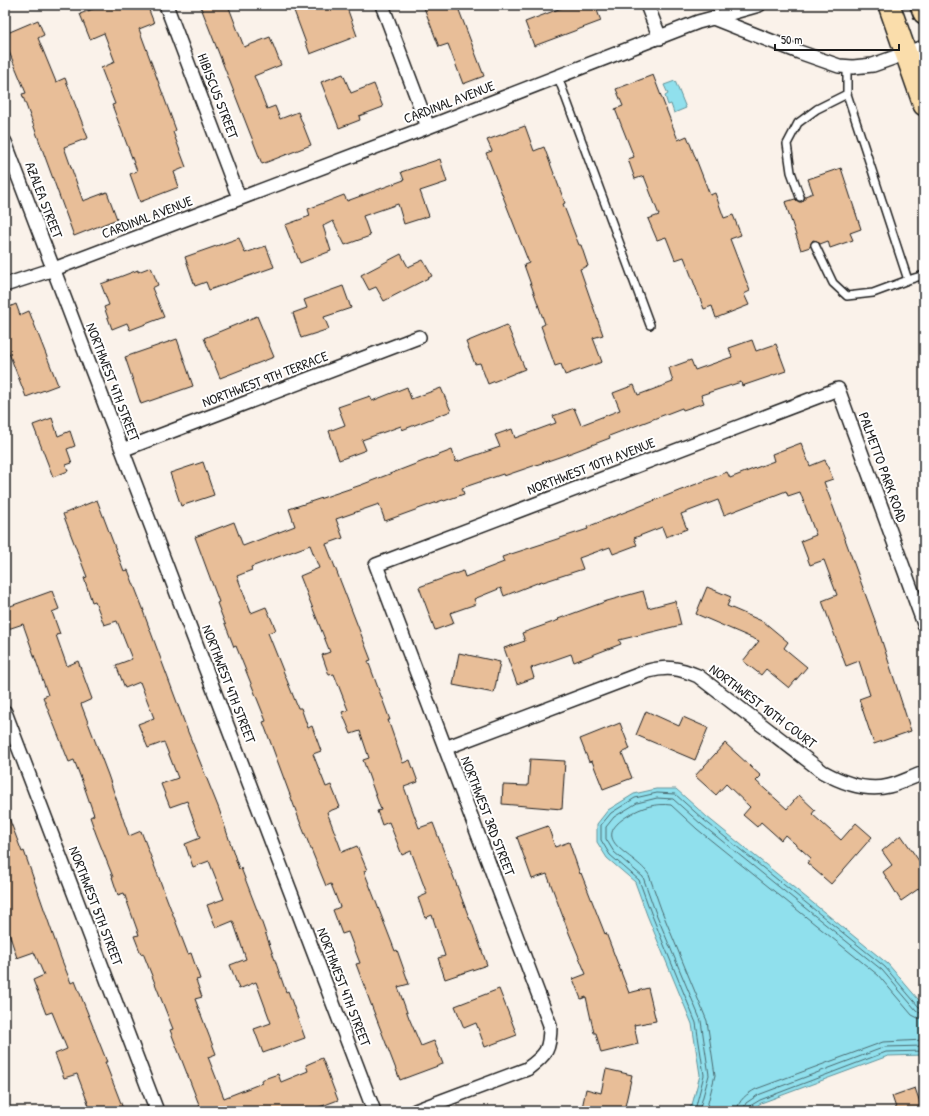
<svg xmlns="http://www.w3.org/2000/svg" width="929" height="1116" font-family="'Patrick Hand',sans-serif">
<rect width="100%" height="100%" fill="#faf2ea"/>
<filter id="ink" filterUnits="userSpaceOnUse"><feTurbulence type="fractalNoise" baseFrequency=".025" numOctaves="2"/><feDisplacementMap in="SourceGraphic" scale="8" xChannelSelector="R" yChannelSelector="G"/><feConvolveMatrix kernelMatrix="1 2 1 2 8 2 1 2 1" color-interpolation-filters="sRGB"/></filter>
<g filter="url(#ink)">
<path fill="#90e0ed" stroke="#629299" d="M 675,81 L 686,108 L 674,113 L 671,104 L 668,105 L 665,96 L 668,94 L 664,85 Z
M 656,789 L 676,789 L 707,817 L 888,964 L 924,1006 L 924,1055 L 888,1056 L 761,1103 L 750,1111 L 686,1111 L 692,1105 L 700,1075 L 692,1024 L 647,915 L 635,882 L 607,858 L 597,842 L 597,824 L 608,810 L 634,794 Z"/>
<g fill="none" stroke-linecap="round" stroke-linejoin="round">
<path stroke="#4a6a70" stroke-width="1" d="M 692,1111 L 696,1106 L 704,1075 L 696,1023 L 651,913 L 639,880 L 610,855 L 601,840 L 601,825 L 611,813 L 635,798 L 657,793 L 675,794 L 704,820 L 885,967 L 919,1007 L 924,1008
M 699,1111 L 709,1075 L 701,1021 L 655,911 L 643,877 L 614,852 L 606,839 L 606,827 L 614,817 L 637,803 L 657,798 L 673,799 L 701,824 L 882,970 L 916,1010 L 920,1013 L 924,1013
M 706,1111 L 715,1075 L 707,1021 L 661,909 L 649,875 C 635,853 586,841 629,815 C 642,807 656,803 671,805 L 697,829 L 878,975 L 912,1015 L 918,1018 L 924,1019
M 737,1111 C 738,1100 747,1094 756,1089 L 883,1042 L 924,1040
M 743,1111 L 746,1103 L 758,1095 L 885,1047 L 924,1046
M 748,1111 L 750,1106 L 760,1100 L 886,1052 L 924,1051"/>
</g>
<path fill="#e8be98" stroke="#1c1c1c" d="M 103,5 L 147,5 L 154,23 L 139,29 L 176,130 L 173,132 L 186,167 L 174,172 L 179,187 L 140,202 L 130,174 L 137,171 L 112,105 L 115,104 L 101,68 L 115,62 L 104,33 L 90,39 L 80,14 Z
M 200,5 L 228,5 L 244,47 L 270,37 L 281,65 L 254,76 L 267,109 L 275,106 L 280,119 L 298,112 L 311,145 L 262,164 Z
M 302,5 L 346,5 L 357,36 L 310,54 L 293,8 Z
M 423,5 L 457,5 L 484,76 L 463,84 L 448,44 L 439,47 Z
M 569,5 L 595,5 L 601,21 L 534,46 L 525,22 Z
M 38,20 L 44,35 L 38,38 L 56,82 L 65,78 L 88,138 L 64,147 L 83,201 L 107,192 L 117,219 L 74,236 L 22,94 L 26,93 L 5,42 L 5,34 Z
M 343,74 L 351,93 L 374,84 L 383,107 L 359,116 L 360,120 L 339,128 L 321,82 Z
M 653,75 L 678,140 L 687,136 L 710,195 L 715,193 L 724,218 L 733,215 L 741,235 L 730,239 L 750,291 L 744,294 L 749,305 L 716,318 L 712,306 L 704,309 L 684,257 L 675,260 L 666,237 L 657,240 L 648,219 L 659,215 L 644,176 L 635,179 L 628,159 L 634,157 L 615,109 L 623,106 L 616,89 Z
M 525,126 L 534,151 L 544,147 L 565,203 L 563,204 L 579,245 L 581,245 L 588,266 L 580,269 L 603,335 L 593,338 L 602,362 L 565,375 L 561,364 L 555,366 L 541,326 L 545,324 L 524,265 L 529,263 L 486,153 L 492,151 L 487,140 Z
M 440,159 L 447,182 L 420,191 L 429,216 L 404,224 L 398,204 L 363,216 L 370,236 L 345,245 L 333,221 L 323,226 L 331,251 L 300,263 L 285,225 L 310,216 L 308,209 L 344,195 L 347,201 L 404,180 L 401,172 Z
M 841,168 L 861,229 L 850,233 L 853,240 L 830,248 L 828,241 L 820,244 L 817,241 L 813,240 L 811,243 L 810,247 L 801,250 L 785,202 L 795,199 L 799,202 L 802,202 L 805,198 L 805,196 L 813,193 L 808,179 Z
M 239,238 L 245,253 L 266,246 L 274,267 L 209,290 L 206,282 L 195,286 L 185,257 Z
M 401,254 L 408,267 L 423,260 L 432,276 L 384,301 L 376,287 L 369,290 L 361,275 Z
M 151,267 L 158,285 L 152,288 L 164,317 L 130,330 L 127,323 L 112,329 L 104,307 L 109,305 L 101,284 L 138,270 L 138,272 Z
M 343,286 L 351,308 L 324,317 L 329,329 L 301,338 L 293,313 L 307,308 L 304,300 Z
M 16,304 L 20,315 L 29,311 L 58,385 L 26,397 L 5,343 L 5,309 Z
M 257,316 L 274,357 L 220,378 L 204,338 Z
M 507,325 L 525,369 L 488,384 L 480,363 L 475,364 L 466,342 Z
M 177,339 L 193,386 L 141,404 L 125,357 Z
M 752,340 L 756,351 L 776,344 L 786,371 L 742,386 L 741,382 L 701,395 L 704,403 L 683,410 L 682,408 L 609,436 L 610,438 L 568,454 L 504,476 L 503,474 L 462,488 L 464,494 L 444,501 L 443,500 L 385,521 L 379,504 L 336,519 L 343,538 L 326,544 L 371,660 L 368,661 L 390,720 L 388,720 L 403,763 L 410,760 L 418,782 L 404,787 L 419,828 L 433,823 L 470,920 L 471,920 L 487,965 L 445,979 L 438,958 L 445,956 L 432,915 L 425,918 L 418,898 L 427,894 L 411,851 L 402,855 L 389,822 L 382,825 L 377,811 L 381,810 L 363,760 L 369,758 L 360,731 L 351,734 L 342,712 L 348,710 L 334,674 L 329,675 L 322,655 L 330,652 L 300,576 L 319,568 L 310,545 L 251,567 L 252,570 L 237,576 L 251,613 L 266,607 L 276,630 L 268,633 L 298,708 L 301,708 L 308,728 L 312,726 L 321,751 L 313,754 L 326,787 L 331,785 L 340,807 L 327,812 L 342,852 L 357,846 L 367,870 L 364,871 L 395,951 L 397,950 L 409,984 L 398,987 L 409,1018 L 421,1046 L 434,1041 L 443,1064 L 400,1080 L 372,1007 L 356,964 L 360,963 L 348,932 L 342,934 L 333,910 L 340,907 L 331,884 L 326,886 L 300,822 L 263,722 L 266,721 L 236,646 L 234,647 L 217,603 L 219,602 L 195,537 L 234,522 L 243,546 L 295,526 L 289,509 L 361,485 L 452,450 L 456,462 L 500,447 L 495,435 L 512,429 L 515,438 L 556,423 L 553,416 L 574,408 L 581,425 L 620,410 L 613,393 L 634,385 L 638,395 L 673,382 L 669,368 L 691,360 L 695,370 L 732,357 L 729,348 Z
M 407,387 L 411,399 L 441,388 L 451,411 L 402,430 L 401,426 L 362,440 L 366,450 L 339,460 L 329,431 L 345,425 L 338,407 L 370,396 L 372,401 Z
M 52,418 L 58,436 L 70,431 L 75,446 L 67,449 L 72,463 L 66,465 L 68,471 L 53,477 L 33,425 Z
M 801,443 L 810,466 L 825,460 L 833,479 L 824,482 L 877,626 L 911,731 L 874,744 L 859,699 L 870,695 L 859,661 L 846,666 L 822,601 L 837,595 L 824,560 L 810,565 L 801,541 L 816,535 L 800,492 L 788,496 L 786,491 L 724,515 L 718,500 L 681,514 L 687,529 L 666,537 L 662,527 L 634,538 L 637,545 L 613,554 L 610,547 L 579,558 L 583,569 L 543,582 L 542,581 L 504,596 L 501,588 L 474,599 L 476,604 L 450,613 L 454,623 L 435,630 L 419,587 L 463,571 L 465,577 L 504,562 L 502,557 L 588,529 L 587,527 L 727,472 L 730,478 L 774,461 L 772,454 Z
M 203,462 L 214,495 L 181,506 L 170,473 Z
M 97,500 L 124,571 L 128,570 L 144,611 L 143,611 L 188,732 L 219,809 L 239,869 L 241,868 L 262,923 L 286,992 L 288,991 L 305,1038 L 263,1053 L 254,1029 L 271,1023 L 256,982 L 239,989 L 230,965 L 246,959 L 233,921 L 216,928 L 207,905 L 224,899 L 209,861 L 193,867 L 185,844 L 200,838 L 187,801 L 170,807 L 161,784 L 178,778 L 164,742 L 148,748 L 138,724 L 154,718 L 140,682 L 125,688 L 116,665 L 132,659 L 117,621 L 104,625 L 95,601 L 92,602 L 84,578 L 87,577 L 63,514 Z
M 707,587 L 731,597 L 727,606 L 764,622 L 788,642 L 784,648 L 807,667 L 789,688 L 766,669 L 761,675 L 743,661 L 759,641 L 696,614 Z
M 52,591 L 59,609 L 52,612 L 60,634 L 56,635 L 67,666 L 78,661 L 92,699 L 81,704 L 108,775 L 129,836 L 141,831 L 188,954 L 191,953 L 200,979 L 196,980 L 202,997 L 195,999 L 216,1054 L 208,1057 L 224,1098 L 262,1083 L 261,1080 L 278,1074 L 281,1082 L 308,1071 L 306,1065 L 322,1058 L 338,1100 L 309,1111 L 192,1111 L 200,1107 L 170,1030 L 173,1029 L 143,953 L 141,954 L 134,936 L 139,935 L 124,893 L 118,895 L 112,877 L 113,877 L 96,834 L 90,817 L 94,815 L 84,786 L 74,760 L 69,762 L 43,697 L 48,695 L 23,624 L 5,630 L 5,608 Z
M 643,591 L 648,608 L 675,601 L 681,625 L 619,640 L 621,644 L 574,662 L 571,654 L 531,668 L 534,678 L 517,684 L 504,648 L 525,641 L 522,633 L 559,620 L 558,619 L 607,601 Z
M 459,653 L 500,662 L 494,693 L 453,685 Z
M 646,711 L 679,726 L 683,717 L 708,728 L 695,760 L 636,735 Z
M 620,723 L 630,749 L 622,753 L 632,778 L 603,789 L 592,761 L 589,762 L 580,739 Z
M 725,743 L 761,776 L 756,781 L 787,809 L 799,795 L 815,810 L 812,814 L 841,840 L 856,823 L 872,837 L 831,884 L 807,863 L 811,858 L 785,835 L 781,840 L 761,822 L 757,827 L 743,815 L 750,807 L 726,784 L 716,795 L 695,776 Z
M 530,759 L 565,761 L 562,809 L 502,804 L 503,785 L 528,786 Z
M 5,810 L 6,810 L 22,852 L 24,851 L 61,958 L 71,983 L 75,981 L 107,1062 L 105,1062 L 124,1111 L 91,1111 L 77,1074 L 64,1078 L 55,1054 L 67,1049 L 52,1012 L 46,1014 L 33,980 L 44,975 L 34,952 L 17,958 L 5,921 Z
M 548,826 L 555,847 L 569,842 L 580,874 L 581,873 L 605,934 L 606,933 L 629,993 L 648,988 L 656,1021 L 634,1025 L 638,1044 L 601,1053 L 596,1033 L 594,1033 L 586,997 L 581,999 L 573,979 L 586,974 L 569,933 L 547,874 L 532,879 L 517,837 Z
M 901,835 L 924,868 L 924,885 L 901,901 L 883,872 L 892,865 L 882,851 Z
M 499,989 L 517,1035 L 485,1047 L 476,1023 L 464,1028 L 455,1006 Z
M 606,1069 L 632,1075 L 624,1111 L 593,1111 L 582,1108 L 586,1089 L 601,1093 Z
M 915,1088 L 923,1111 L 897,1111 L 892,1096 Z"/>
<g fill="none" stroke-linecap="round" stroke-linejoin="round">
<defs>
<path id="service" d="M 847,67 L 847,94 L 908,280 L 924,275
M 558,77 L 650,325
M 800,197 L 791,172 L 787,144 L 798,123 L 817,109 L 847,94
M 815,245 L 833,283 L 847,296 L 873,293 L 908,280"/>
<path id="minor" d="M 166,5 L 239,198
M 382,5 L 428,127
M 647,5 L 660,38
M 713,18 L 759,5
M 5,142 L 374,1111
M 5,285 L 54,269 L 428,127 L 698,22 L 713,18 L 799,52 L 839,66 L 853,67 L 873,65 L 924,47
M 122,450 L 419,337
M 5,712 L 157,1111
M 445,748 L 648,671 C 668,666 679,668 698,676 L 823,772 C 843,783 866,792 889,786 C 901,783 912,777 924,773
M 415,1111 L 527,1069 C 547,1054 550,1050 550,1025 L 376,565 L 838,389 L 924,624"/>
<path id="primary" d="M 889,5 L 924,105
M 921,5 L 924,13"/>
</defs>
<use href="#service" stroke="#1c1c1c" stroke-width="10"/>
<use href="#minor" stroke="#1c1c1c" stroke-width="16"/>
<use href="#primary" stroke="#1c1c1c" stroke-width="24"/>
<use href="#service" stroke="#fff" stroke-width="7"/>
<use href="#minor" stroke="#fff" stroke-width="13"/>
<use href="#primary" stroke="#faddab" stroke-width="21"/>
</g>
</g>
<g text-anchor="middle" stroke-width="4" stroke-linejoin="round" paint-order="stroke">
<g font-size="14" fill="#1c1c1c" stroke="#fff">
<text transform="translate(218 96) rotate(69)" y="5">HIBISCUS STREET</text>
<text transform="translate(449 102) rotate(-21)" y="5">CARDINAL AVENUE</text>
<text transform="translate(44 200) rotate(69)" y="5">AZALEA STREET</text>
<text transform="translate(147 217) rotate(-21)" y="5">CARDINAL AVENUE</text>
<text transform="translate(265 379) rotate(-21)" y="5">NORTHWEST 9TH TERRACE</text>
<text transform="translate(113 382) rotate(69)" y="5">NORTHWEST 4TH STREET</text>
<text transform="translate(591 466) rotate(-21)" y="5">NORTHWEST 10TH AVENUE</text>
<text transform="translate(883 467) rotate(70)" y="5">PALMETTO PARK ROAD</text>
<text transform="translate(229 684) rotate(69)" y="5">NORTHWEST 4TH STREET</text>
<text transform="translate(763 706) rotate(37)" y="5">NORTHWEST 10TH COURT</text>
<text transform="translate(488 816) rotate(69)" y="5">NORTHWEST 3RD STREET</text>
<text transform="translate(96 906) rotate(69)" y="5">NORTHWEST 5TH STREET</text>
<text transform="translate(344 987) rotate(69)" y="5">NORTHWEST 4TH STREET</text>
</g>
</g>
<rect width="929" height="1116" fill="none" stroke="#fff" stroke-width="20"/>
<rect x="10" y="10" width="909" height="1096" fill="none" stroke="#1c1c1c" stroke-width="1.5" filter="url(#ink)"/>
<path d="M775 44v6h124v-6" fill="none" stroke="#1c1c1c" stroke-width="2"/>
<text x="781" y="44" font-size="12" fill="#1c1c1c" stroke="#ffffff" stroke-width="3" paint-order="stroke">50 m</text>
</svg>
